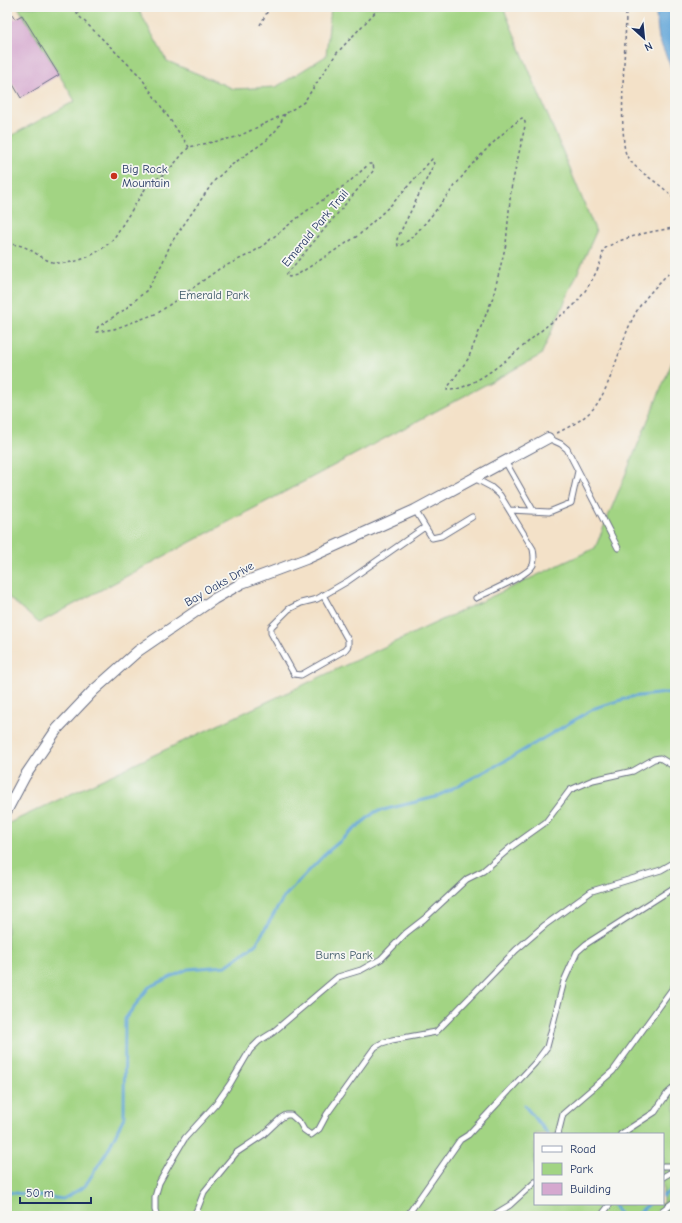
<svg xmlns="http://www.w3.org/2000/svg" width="682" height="1223" font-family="'Comic Neue',sans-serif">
<rect width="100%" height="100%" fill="#f6f6f2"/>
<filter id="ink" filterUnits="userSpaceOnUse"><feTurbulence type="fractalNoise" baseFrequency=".025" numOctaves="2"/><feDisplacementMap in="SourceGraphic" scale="8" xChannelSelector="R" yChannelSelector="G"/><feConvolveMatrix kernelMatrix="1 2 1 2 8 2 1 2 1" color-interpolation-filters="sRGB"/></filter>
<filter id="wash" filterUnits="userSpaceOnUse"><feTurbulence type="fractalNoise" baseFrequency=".012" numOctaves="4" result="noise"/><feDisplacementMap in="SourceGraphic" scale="16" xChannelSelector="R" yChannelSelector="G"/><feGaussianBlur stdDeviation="0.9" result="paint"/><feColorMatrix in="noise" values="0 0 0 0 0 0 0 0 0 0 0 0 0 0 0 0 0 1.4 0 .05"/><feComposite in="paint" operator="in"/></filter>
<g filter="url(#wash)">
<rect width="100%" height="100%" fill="#f3e1c8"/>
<path fill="#a2d483" stroke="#5e8270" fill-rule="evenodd" d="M 18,7 L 137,7 L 167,61 L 234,89 L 276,87 L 326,56 L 331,7 L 503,7 L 596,232 L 541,355 L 39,623 L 7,596 L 7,138 L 75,101 Z
M 675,355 L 675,1216 L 7,1216 L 7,824 L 595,548 ZM 535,1134 L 663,1134 L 663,1204 L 535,1204 Z"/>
<path fill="#65a7d9" stroke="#406b9c" d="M 655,7 L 675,7 L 675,77 L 659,39 Z"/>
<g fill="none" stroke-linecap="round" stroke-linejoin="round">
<path stroke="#65a7d9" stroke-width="3" d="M 524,1105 L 548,1134
M 7,1192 L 63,1199 L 85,1186 L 108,1150 L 124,1117 L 125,1019 L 149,987 L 188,969 L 226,966 L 256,944 L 284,897 L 326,853 L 375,812 L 436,797 L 505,761 L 595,708 L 631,697 L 675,692
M 663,1196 L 675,1187
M 613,1204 L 621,1216
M 635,1216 L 649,1204"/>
</g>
<g id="blocks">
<path fill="#d5a8cf" d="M 12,14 L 15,19 L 22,15 L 59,75 L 21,98 L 7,74 L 7,18 Z"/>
</g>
</g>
<g filter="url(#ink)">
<use href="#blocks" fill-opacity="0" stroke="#676d83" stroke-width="1"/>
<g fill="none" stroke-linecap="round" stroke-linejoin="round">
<defs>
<path id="service" d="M 548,438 L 561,444 L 567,449 L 618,548
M 505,461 L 534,512
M 474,478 L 491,487 L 500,495 L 533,549 C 534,555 535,559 533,565 C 528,576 488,592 476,598
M 415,510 L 432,538 L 441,536 L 472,517
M 510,510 L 549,512 L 571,503 L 578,471
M 323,595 L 348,640 L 348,646 L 345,650 L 301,675 L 294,674 L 271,633 L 271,627 L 289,609 L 301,603 L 317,599 L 348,581 L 425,527
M 558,1134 L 563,1114 L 613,1071 L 675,985
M 621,1134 L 655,1112 L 667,1094 L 675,1087
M 663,1166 L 675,1166
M 663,1177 L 675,1170
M 157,1216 L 155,1210 L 155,1197 L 159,1183 L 173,1158 L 185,1138 L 216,1104 L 230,1084 L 250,1050 L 259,1041 L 272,1033 L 338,977 L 361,970 L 381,959 L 406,933 L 424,919 L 467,879 L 483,871 L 511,847 L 546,822 L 570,790 L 593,780 L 633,771 L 654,759 L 660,758 L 675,767
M 193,1216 L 197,1210 L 204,1192 L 236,1153 L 263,1135 L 281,1118 L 286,1115 L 291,1115 L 300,1123 L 304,1130 L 311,1135 L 319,1129 L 327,1114 L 375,1047 L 382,1043 L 392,1040 L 436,1032 L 516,950 L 545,925 L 592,891 L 661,870 L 675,862
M 407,1216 L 460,1140 L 468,1135 L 535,1063 L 547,1047 L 564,981 L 577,952 L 586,944 L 675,887
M 492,1216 L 510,1205 L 535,1182
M 601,1216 L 610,1204
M 655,1216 L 675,1201"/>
<path id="minor" d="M 7,810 L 25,776 L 57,729 L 93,691 L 138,651 L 214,599 L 242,583 L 306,559 L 415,510 L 548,438"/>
</defs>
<use href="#service" stroke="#676d83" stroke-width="7"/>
<use href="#minor" stroke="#676d83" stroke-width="12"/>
<path stroke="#676d83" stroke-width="1.5" stroke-dasharray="3 3" stroke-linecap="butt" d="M 73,7 L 80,17 L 140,76 L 189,147
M 626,7 C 626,48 621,88 623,129 C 624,138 623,150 628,158 C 641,176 663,183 675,201
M 260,25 L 270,7
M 285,114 L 278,128 L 267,140 L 230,166 L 214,181 L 171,243 L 162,264 L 147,290 L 124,310 L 98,327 L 96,332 L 114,329 L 158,313 L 219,269 L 250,254 L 261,247 L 305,212 L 348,183 L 369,164 L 373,164 L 374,170 L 286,275 L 289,277 L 297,275 L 359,235 L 393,203 L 432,159 L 434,164 L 397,239 L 398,246 C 415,244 461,175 476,160 C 490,146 506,129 522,118 L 525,122 L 525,126 L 511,189 L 506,244 L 493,297 L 468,359 L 448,387 L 447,390 C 475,392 527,342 548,325 C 558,317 569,311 577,302 C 587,289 602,267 603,250 C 617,238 656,230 675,228
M 7,245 C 24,242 33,253 47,260 C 68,270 100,254 114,238 L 147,186 L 168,171 L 189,147 L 237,137 L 285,114 L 304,102 L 336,54 L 380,7
M 557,433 C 569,427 583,420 593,409 C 612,387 619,344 634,316 C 643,298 661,281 675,267"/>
<use href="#service" stroke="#fff" stroke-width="5"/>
<use href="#minor" stroke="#fff" stroke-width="10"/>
</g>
</g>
<circle fill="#c8321e" stroke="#f6f6f2" stroke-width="1.5" cx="114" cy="176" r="4"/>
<g text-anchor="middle" stroke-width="3.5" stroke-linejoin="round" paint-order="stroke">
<g font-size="12" fill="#1b2f5e" stroke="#f6f6f2" text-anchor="start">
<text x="122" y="173">Big Rock<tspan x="122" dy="14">Mountain</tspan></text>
</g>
<g font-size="12" fill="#1b2f5e" stroke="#f6f6f2">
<text transform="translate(315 228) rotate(-50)" y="4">Emerald Park Trail</text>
<text transform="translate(219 584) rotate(-30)" y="4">Bay Oaks Drive</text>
</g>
<g font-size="12" fill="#3d5867" stroke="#f6f6f2">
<text x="214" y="299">Emerald Park</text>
<text x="344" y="959">Burns Park</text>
</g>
</g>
<rect width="682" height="1223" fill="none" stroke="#f6f6f2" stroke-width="24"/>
<rect x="534" y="1133" width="130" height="72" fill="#f6f6f2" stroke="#9ea6b7"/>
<rect x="542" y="1146" width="20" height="6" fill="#ffffff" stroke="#9ea6b7"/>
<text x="570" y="1153" font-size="12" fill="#1b2f5e">Road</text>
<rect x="542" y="1163" width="20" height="12" fill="#a2d483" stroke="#9ea6b7"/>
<text x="570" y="1173" font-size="12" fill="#1b2f5e">Park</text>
<rect x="542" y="1183" width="20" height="12" fill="#d5a8cf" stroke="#9ea6b7"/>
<text x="570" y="1193" font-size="12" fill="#1b2f5e">Building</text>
<g transform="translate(644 38) rotate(153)" stroke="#f6f6f2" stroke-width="3" paint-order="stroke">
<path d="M0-3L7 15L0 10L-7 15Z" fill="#1b2f5e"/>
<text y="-6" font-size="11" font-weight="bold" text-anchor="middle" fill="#1b2f5e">N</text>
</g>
<path d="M20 1197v6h71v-6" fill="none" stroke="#1b2f5e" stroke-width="2"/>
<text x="26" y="1197" font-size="12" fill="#1b2f5e" stroke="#f6f6f2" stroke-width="3" paint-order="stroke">50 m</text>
</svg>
